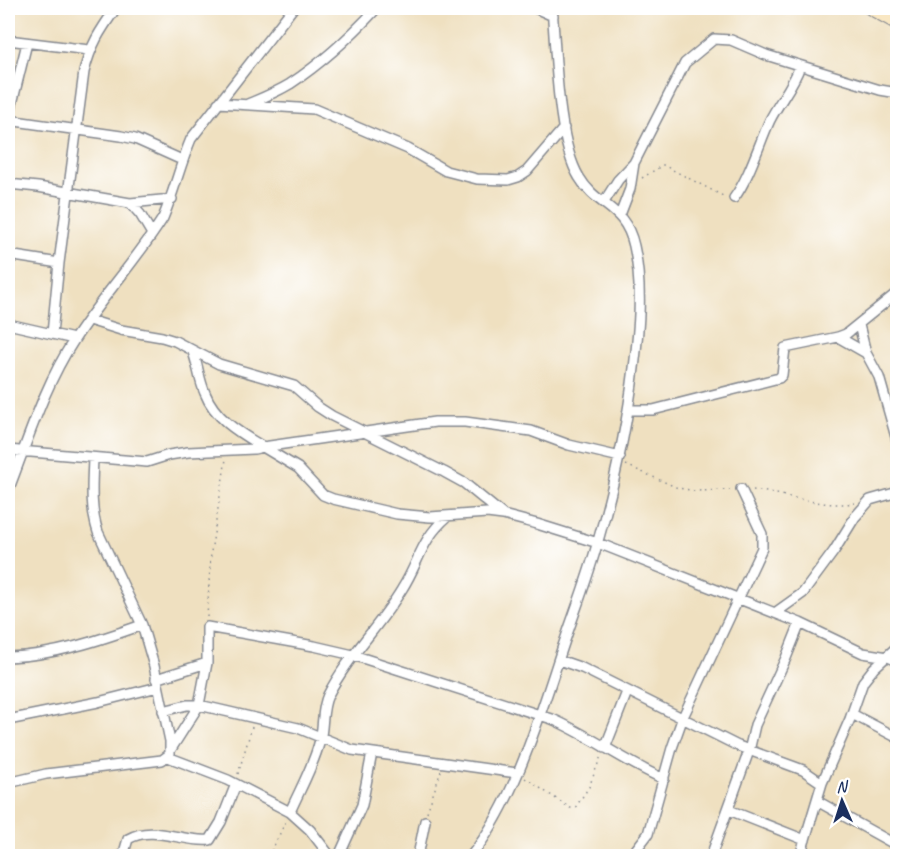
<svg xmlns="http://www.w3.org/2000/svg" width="905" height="864" font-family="Caveat,sans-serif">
<rect width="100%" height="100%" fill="#fff"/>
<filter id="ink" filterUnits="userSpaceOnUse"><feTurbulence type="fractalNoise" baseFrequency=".0167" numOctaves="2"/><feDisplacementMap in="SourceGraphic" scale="12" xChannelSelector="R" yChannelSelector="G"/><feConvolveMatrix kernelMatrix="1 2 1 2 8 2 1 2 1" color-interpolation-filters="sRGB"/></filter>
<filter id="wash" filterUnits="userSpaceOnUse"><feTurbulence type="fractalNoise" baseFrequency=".008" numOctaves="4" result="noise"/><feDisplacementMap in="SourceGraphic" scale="24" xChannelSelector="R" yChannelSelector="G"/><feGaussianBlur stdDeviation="1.35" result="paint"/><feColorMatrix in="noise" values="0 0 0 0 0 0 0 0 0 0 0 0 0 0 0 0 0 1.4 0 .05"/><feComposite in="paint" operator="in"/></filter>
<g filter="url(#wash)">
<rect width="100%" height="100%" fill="#efe0c0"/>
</g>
<g filter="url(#ink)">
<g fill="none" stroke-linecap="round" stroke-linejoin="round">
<defs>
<path id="street" d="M 535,8 L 553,16
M 8,40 L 89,50
M 218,103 L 314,109 L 408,149 L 446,171 L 477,179 L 508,180 L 518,177 L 527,171 L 564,128
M 248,104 C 262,98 277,92 290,84 C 322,63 352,35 377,8
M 8,120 L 121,136 L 135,139 L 182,160
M 8,120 L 27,43
M 8,184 L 38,187 L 130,203 L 172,199
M 734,198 C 749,178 759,144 770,120 C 779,102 793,86 800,66
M 604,202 L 618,180 L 634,163 L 685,63 L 714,39 L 731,40 L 766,55 L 880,90 L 898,93
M 130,203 L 140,214 L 152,234
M 620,215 L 630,189 L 634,163
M 8,255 L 59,263
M 89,320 L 121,330 L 162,337 L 175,341 L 219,364 L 294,386 L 318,407 L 332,416 L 444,472 L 464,483 L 502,514
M 8,324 L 74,339
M 859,325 L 866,353 L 879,377 L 898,444
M 52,334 L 59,263 L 84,72 C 91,44 100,31 116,8
M 838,337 L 866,353
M 193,352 C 198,365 199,380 205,393 C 215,419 240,433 263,447 L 435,422 L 465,422 L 531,431 L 569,445 L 620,457
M 629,410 L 653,410 L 779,378 L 782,375 L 785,348 L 838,337 L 846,334 L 898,292
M 8,450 L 147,462 L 169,455 L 188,452 L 254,449 L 263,447 L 298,468 L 323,495 L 333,499 L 397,514 L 430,517 L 487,513 L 503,515 L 537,524 L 598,543 L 800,623 L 863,653 L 888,657 L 898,661
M 8,491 C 28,440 44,386 74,340 C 101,298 136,261 163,218 C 174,192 180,165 191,139 L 293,8
M 775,613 L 803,593 L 834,551 L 855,517 L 870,500 L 898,492
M 8,657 C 52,656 100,640 142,625
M 559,660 L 582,668 L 738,746 L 803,770 L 822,783
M 156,679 L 207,663
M 163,711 L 187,705 L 199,705 L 298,728 L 352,750 L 517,773
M 852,714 L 898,738
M 8,720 L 98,702 L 158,687
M 605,748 L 627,692
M 171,749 L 199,705 L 207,663 L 207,627 L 314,646 L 353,655 L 552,719 C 591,736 625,762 664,779
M 168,757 L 228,780 L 290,812 L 310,830 L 330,856
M 8,783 L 46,774 L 162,760 L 170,754 L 170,741 L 154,666 L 142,625 L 98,532 C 90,508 92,484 93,459
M 817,801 L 898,846
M 729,810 L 805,840
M 290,812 C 300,789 314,765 320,740 C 324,725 321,710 328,695 C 348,656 380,626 402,589 C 420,561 420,540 448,516
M 123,856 L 128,839 C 153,824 183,843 210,840 L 221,822 L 236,784
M 339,856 L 362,805 L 372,753
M 418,856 L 425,821
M 471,856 C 515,801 540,715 562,649 C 574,613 588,578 598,541 C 614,485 627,427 634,368 C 639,328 643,287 634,246 C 625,205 597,208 579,177 C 557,141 556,51 552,8
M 631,856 L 648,834 L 672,748 L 683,717 L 762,548 L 762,534 L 741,489
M 711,856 L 749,751 L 755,725 L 786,658 L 800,623
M 800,856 L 822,783 L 850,719 L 863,682 L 874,668 L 898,646"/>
<path id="secondary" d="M 871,8 L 898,23"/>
</defs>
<use href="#street" stroke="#85888f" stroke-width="12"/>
<use href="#secondary" stroke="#85888f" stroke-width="16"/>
<path stroke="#85888f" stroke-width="1.5" stroke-dasharray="1.5 4.5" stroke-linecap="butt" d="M 642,178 L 663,165 L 725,197
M 626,465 L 678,488 L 695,491 L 730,490
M 753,490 C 787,494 820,508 855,503
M 207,617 L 211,552 L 226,459
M 238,774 L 252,727
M 525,778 L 570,808 L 575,808 L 589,787 L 601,756
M 427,812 L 441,771
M 269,856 L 286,821"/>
<use href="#street" stroke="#fff" stroke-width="9"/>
<use href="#secondary" stroke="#f9e7c3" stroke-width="14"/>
</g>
</g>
<rect width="905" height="864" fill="none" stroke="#fff" stroke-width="30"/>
<g transform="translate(842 801) rotate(357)" stroke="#ffffff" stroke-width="4.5" paint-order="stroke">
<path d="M0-4.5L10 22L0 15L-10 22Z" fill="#1b2f5e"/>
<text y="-9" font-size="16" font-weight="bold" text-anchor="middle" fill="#1b2f5e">N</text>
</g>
</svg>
